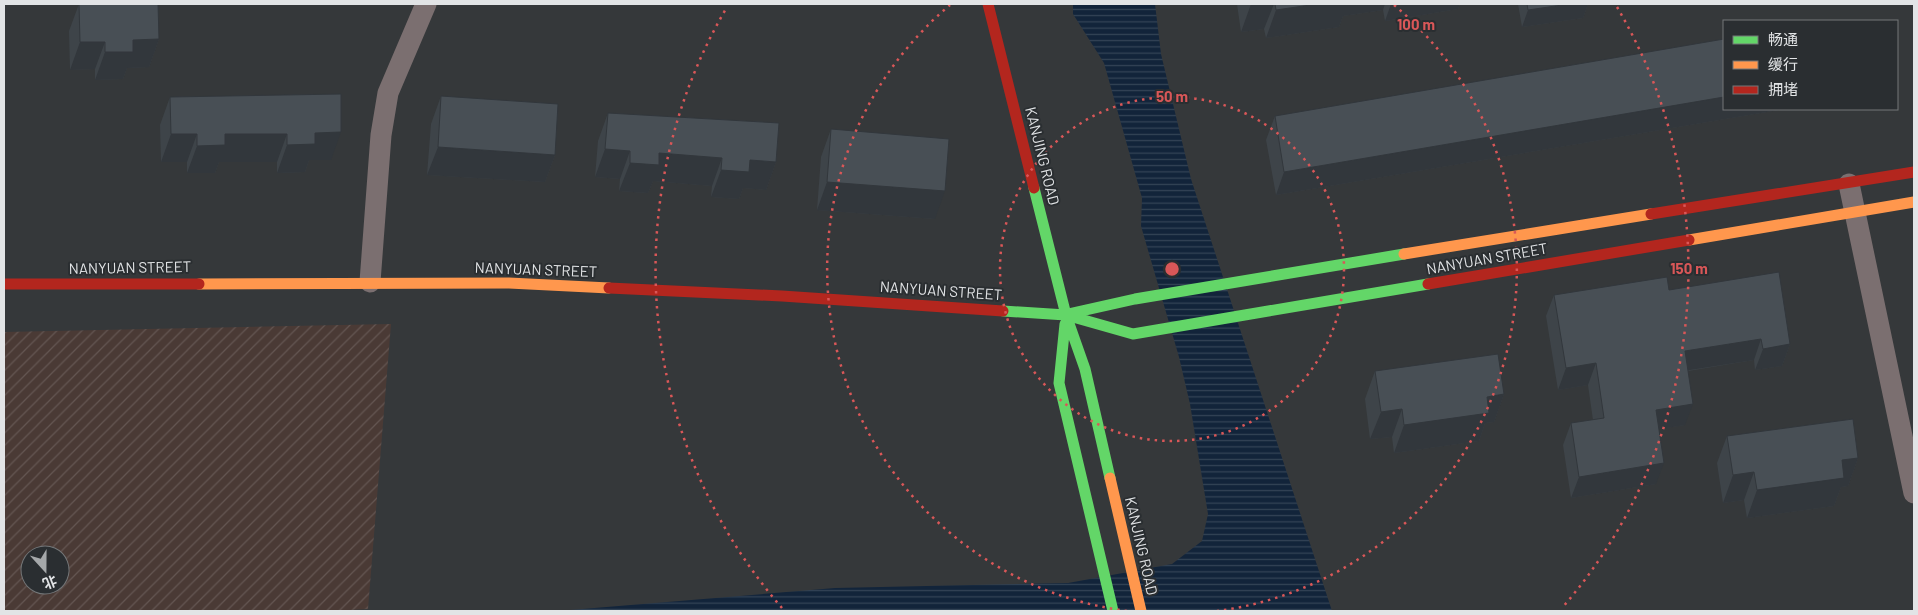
<svg xmlns="http://www.w3.org/2000/svg" width="1918" height="615" font-family="Barlow,'Noto Sans SC',sans-serif">
<defs>
<pattern id="industrial-furrows" width="10" height="10" patternUnits="userSpaceOnUse" patternTransform="scale(1.25)"><rect width="10" height="10" fill="#4a3a35"/><path d="M-1 1l2-2M0 10L10 0M9 11l2-2" fill="none" stroke="#645652"/></pattern>
<pattern id="water-rules" width="6" height="5" patternUnits="userSpaceOnUse" patternTransform="scale(1.25)"><rect width="6" height="5" fill="#12243a"/><path d="M0 2.5h6" fill="none" stroke="#344456"/></pattern>
</defs>
<rect width="100%" height="100%" fill="#35383a"/>
<path fill="url(#industrial-furrows)" fill-rule="evenodd" d="M 391,324 L 368,609 L 331,611 L 4,611 L 4,332 ZM 30,555 L 60,555 L 60,585 L 30,585 Z"/>
<path fill="url(#water-rules)" d="M 1073,4 L 1155,4 L 1161,54 L 1191,179 L 1332,611 L 558,611 L 835,588 L 1068,583 L 1172,564 L 1202,541 L 1208,514 L 1190,404 L 1179,357 L 1141,226 L 1142,198 L 1104,63 L 1073,14 Z"/>
<g fill="none" stroke-linecap="round" stroke-linejoin="round">
<path stroke="#7b6f70" stroke-width="21" d="M 1849,184 L 1914,493
M 370,282 L 381,135 L 388,93 L 426,4"/>
<path stroke="#63d668" stroke-width="11" d="M 1034,188 L 1066,315 L 1085,369 L 1110,478
M 1003,311 L 1066,315 L 1133,334 L 1428,284
M 1068,314 L 1135,299 L 1404,254
M 1065,324 L 1059,383 L 1113,611"/>
<path stroke="#ff974d" stroke-width="11" d="M 1689,240 L 1914,202
M 1404,254 L 1651,214
M 199,284 L 509,283 L 609,288
M 1110,478 L 1141,611"/>
<path stroke="#b3261e" stroke-width="11" d="M 988,4 L 1034,188
M 1651,214 L 1914,172
M 4,284 L 199,284
M 1428,284 L 1689,240
M 609,288 L 782,296 L 1003,311"/>
</g>
<path fill="#3e4449" d="M 79,4 L 159,39 L 149,67 L 127,68 L 123,79 L 95,80 L 95,69 L 70,70 L 69,31 Z
M 1237,4 L 1460,4 L 1458,9 L 1385,21 L 1383,10 L 1343,16 L 1339,27 L 1266,38 L 1264,29 L 1241,32 Z
M 1518,4 L 1588,4 L 1583,18 L 1522,27 Z
M 341,94 L 331,160 L 309,160 L 305,172 L 277,173 L 277,162 L 219,162 L 215,173 L 187,173 L 187,162 L 161,162 L 160,125 L 170,97 Z
M 441,96 L 555,155 L 545,182 L 427,175 L 431,124 Z
M 1724,109 L 1784,109 L 1276,195 L 1266,140 L 1275,116 Z
M 608,113 L 776,162 L 766,190 L 743,188 L 739,199 L 711,197 L 712,186 L 653,181 L 648,193 L 619,191 L 620,179 L 595,177 L 598,141 Z
M 831,129 L 935,219 L 817,210 L 821,157 Z
M 1669,290 L 1790,344 L 1782,366 L 1755,370 L 1754,360 L 1688,371 L 1685,425 L 1659,429 L 1656,484 L 1571,498 L 1563,445 L 1571,423 L 1593,420 L 1588,385 L 1558,390 L 1546,316 L 1554,295 Z
M 1375,371 L 1504,394 L 1494,422 L 1485,423 L 1479,441 L 1394,453 L 1392,437 L 1370,439 L 1365,399 Z
M 1727,436 L 1858,458 L 1848,486 L 1841,487 L 1834,506 L 1747,518 L 1744,500 L 1723,503 L 1717,463 Z"/>
<path fill="#32373c" d="M 1251,4 L 1274,4 L 1264,29 L 1241,32 Z
M 1317,4 L 1385,4 L 1383,10 L 1343,16 L 1339,27 L 1266,38 L 1276,10 Z
M 1391,4 L 1460,4 L 1458,9 L 1385,21 Z
M 1569,4 L 1588,4 L 1583,18 L 1522,27 L 1528,10 Z
M 159,39 L 149,67 L 127,68 L 123,79 L 95,80 L 105,52 L 133,40 Z
M 80,42 L 105,42 L 95,69 L 70,70 Z
M 1724,97 L 1724,109 L 1784,109 L 1276,195 L 1284,172 Z
M 341,132 L 331,160 L 309,160 L 305,172 L 277,173 L 287,145 L 315,133 Z
M 171,134 L 197,134 L 187,162 L 161,162 Z
M 225,134 L 287,134 L 277,162 L 219,162 L 215,173 L 187,173 L 197,146 Z
M 438,147 L 555,155 L 545,182 L 427,175 Z
M 605,149 L 630,151 L 620,179 L 595,177 Z
M 659,153 L 722,158 L 712,186 L 653,181 L 648,193 L 619,191 L 630,163 Z
M 750,160 L 776,162 L 766,190 L 743,188 L 739,199 L 711,197 L 721,170 Z
M 827,182 L 945,191 L 935,219 L 817,210 Z
M 1761,339 L 1754,360 L 1677,372 L 1685,351 Z
M 1790,344 L 1782,366 L 1755,370 L 1763,349 Z
M 1596,363 L 1588,385 L 1558,390 L 1566,368 Z
M 1504,394 L 1494,422 L 1485,423 L 1479,441 L 1394,453 L 1404,425 L 1487,397 Z
M 1693,404 L 1685,425 L 1648,431 L 1656,410 Z
M 1402,409 L 1392,437 L 1370,439 L 1381,412 Z
M 1858,458 L 1848,486 L 1841,487 L 1834,506 L 1747,518 L 1757,490 L 1842,460 Z
M 1664,463 L 1656,484 L 1571,498 L 1579,477 Z
M 1754,472 L 1744,500 L 1723,503 L 1733,475 Z"/>
<path fill="#484f55" stroke="#32373c" d="M 79,4 L 158,4 L 159,39 L 133,40 L 133,52 L 105,52 L 105,42 L 80,42 Z
M 1275,4 L 1317,4 L 1276,10 Z
M 1527,4 L 1569,4 L 1528,10 Z
M 1724,39 L 1724,97 L 1284,172 L 1275,116 Z
M 341,94 L 341,132 L 315,133 L 315,144 L 287,145 L 287,134 L 225,134 L 225,145 L 197,146 L 197,134 L 171,134 L 170,97 Z
M 441,96 L 558,104 L 555,155 L 438,147 Z
M 608,113 L 779,123 L 776,162 L 750,160 L 749,172 L 721,170 L 722,158 L 659,153 L 659,165 L 630,163 L 630,151 L 605,149 Z
M 831,129 L 949,139 L 945,191 L 827,182 Z
M 1779,272 L 1790,344 L 1763,349 L 1761,339 L 1685,351 L 1693,404 L 1656,410 L 1664,463 L 1579,477 L 1571,423 L 1604,418 L 1596,363 L 1566,368 L 1554,295 L 1667,277 L 1669,290 Z
M 1498,354 L 1504,394 L 1487,397 L 1489,413 L 1404,425 L 1402,409 L 1381,412 L 1375,371 Z
M 1853,419 L 1858,458 L 1842,460 L 1844,478 L 1757,490 L 1754,472 L 1733,475 L 1727,436 Z"/>
<g fill="none" stroke="#d95758" stroke-width="2.5" stroke-dasharray="2.5 5">
<circle cx="1172" cy="269" r="172"/>
<path d="M1127 611A345 345 0 0 1 950 5M1394 5A345 345 0 0 1 1217 611"/>
<path d="M782 608A517 517 0 0 1 727 7M1617 7A517 517 0 0 1 1562 608"/>
</g>
<g text-anchor="middle" stroke-width="4" stroke-linejoin="round" paint-order="stroke">
<g font-size="15" fill="#e2e4e6" stroke="#2a2e31">
<text transform="translate(1042 156) rotate(76)" y="5">KANJING ROAD</text>
<text transform="translate(1487 259) rotate(-10)" y="5">NANYUAN STREET</text>
<text transform="translate(130 268) rotate(-1)" y="5">NANYUAN STREET</text>
<text transform="translate(536 270) rotate(2)" y="5">NANYUAN STREET</text>
<text transform="translate(941 291) rotate(4)" y="5">NANYUAN STREET</text>
<text transform="translate(1141 546) rotate(77)" y="5">KANJING ROAD</text>
</g>
</g>
<circle cx="1172" cy="269" r="8" fill="#d95758" stroke="#2a2e31" stroke-width="2.5"/>
<g font-size="15" text-anchor="middle" font-weight="bold" fill="#d95758" stroke="#2a2e31" stroke-width="4" stroke-linejoin="round" paint-order="stroke">
<text x="1416" y="30">100 m</text>
<text x="1172" y="102">50 m</text>
<text x="1689" y="274">150 m</text>
</g>
<rect width="1918" height="615" fill="none" stroke="#e2e4e6" stroke-width="10"/>
<rect x="1723" y="20" width="175" height="90" fill="#2a2e31" stroke="#747779"/>
<rect x="1733" y="36" width="25" height="8" fill="#63d668" stroke="#747779"/>
<text x="1768" y="45" font-size="15" fill="#e2e4e6">畅通</text>
<rect x="1733" y="61" width="25" height="8" fill="#ff974d" stroke="#747779"/>
<text x="1768" y="70" font-size="15" fill="#e2e4e6">缓行</text>
<rect x="1733" y="86" width="25" height="8" fill="#b3261e" stroke="#747779"/>
<text x="1768" y="95" font-size="15" fill="#e2e4e6">拥堵</text>
<g transform="translate(45 570) rotate(159)"><circle r="24" fill="#2a2e31" stroke="#747779"/>
<path d="M0-4L9 19L0 12L-9 19Z" fill="#a5a8aa"/>
<text y="-8" font-size="14" font-weight="bold" text-anchor="middle" fill="#e2e4e6">北</text>
</g>
</svg>
